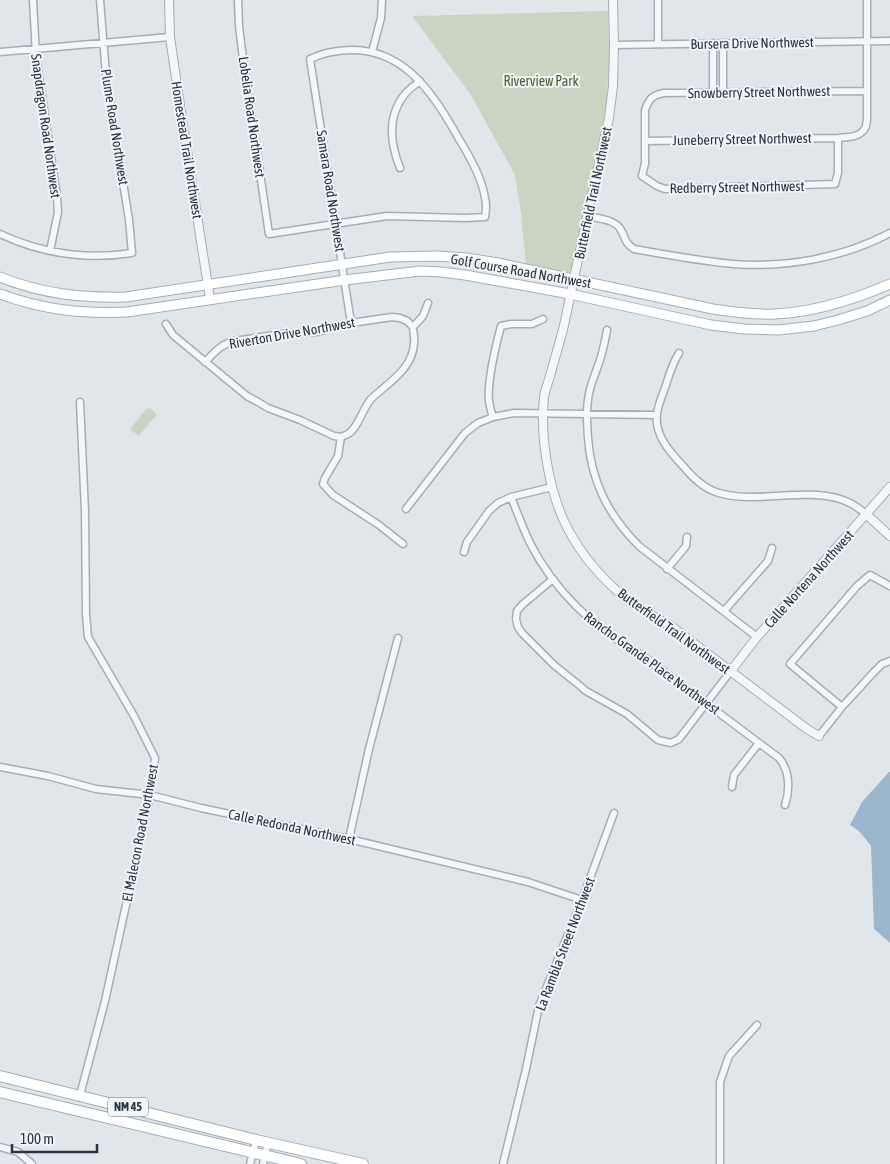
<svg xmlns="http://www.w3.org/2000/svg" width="890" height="1164" font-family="'Asap Condensed',sans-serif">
<rect width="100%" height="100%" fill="#e1e6eb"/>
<path fill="#c8d5c2" d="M 608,11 L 609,64 L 606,107 L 601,132 L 571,269 L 569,272 L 562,274 L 526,266 L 521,214 L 515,175 L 471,95 L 412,16 Z
M 150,408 L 157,414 L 139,436 L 130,429 L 146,409 Z"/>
<path fill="#9ab7cd" d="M 889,772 L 890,772 L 890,943 L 874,929 L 871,846 L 859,831 L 850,825 L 862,802 Z"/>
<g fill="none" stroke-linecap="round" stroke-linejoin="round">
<defs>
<path id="minor" d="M 33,0 L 36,56 L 57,197 L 58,212 L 50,251
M 238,0 L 239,26 L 243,59 L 269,234 L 387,216 L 466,218 L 485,217 C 486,211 487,205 485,198 C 482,178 470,157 459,139 C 431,89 398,39 332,52 C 324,53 317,56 310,59 C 323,147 338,235 351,323
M 658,0 L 658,44
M 713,43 L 713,93
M 723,43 L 723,93
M 614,45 L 890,41
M 0,52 L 170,37
M 372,52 L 381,18 L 382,0
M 838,138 L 838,173 L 835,184 L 665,189 L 657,186 L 642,176 L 645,163 L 645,110 C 649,99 652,95 664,93 L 867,91
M 646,141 L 838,138 C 847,137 860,138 865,128 C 867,126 866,123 867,120 L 867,0
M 400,168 C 390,143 387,116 405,94 C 409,89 415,85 420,81
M 588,216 C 599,219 615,219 621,230 C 626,239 624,242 634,249 C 667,255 700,261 733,264 C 786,268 843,258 890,233
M 0,234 C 41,253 87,260 132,253 L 129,220 L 106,75 L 100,0
M 166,324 L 173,335 L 247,396 L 258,402 L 268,408 L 300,420 L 334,436 L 341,437
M 607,330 C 605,341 603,352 599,363 C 595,375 589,387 588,400 C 586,412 587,425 588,438 C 591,481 608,515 639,546 L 757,637
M 679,353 C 672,364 669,376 665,388 C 662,396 658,405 657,414 C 654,435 670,452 683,466 C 693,478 704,489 719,493 C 760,505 814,484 850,503 C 856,506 861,510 866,514
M 205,362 C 214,353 221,344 234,341 L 281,334 L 317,332 L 351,323 L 392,317 L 400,318 L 407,321 L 413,327
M 493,417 C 491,412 490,407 489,401 C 487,382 496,345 501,326 L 511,324 L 532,324 L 543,319
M 511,497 C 517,512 523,528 530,543 C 555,592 595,629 643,656 L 779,758 C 790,771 790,790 785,805
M 406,509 L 465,433 L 478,423 L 493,417 L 514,413 L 657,415
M 403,544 L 379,525 L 333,495 L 323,484 L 325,478 L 338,456 L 341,437 C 343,436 346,435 348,434 C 358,428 363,408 371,399 C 388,383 413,369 414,343 C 415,338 413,332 413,327 L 423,316 L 428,303
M 464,552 L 467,542 L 489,511 L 498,503 L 511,497 L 552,487
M 667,569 L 686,546 L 687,537
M 553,579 L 522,605 L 517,611 L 516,619 L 518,627 L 522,633 L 554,665 L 579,685 L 586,691 L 627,714 L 658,740 L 671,743 L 679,739 L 730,672
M 724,611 L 768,561 L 772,548
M 842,707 L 790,664 L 857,586 L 870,575 L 890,586
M 819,736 L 842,707 L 874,672 L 882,664 L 890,661
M 0,767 L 48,776 L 96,789 L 150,795 L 201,808 L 349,839 L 528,882 L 582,900
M 732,787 L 734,775 L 759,743
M 349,839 L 369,749 L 398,638
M 80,1095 L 105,1001 L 150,795 L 155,758 L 134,716 L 88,637 L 86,615 L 85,511 L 80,402
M 0,1147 L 18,1152 L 32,1164
M 250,1164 L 256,1140
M 263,1164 L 268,1142
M 503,1164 L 526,1069 L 539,1006 L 582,900 L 614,813
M 720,1164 L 720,1082 L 729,1056 L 757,1025"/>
<path id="tertiary" d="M 169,0 L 170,37 L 180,106 L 210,299
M 613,0 L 614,45 L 613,86 L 609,118 C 594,186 579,253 565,321 C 561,339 555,357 550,376 C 548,383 545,390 544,397 C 540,436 548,484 563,519 C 575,545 594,570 615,589 C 632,605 651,615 671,626 L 807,729 L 819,736
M 866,514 L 890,536
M 730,672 L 757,637 L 890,487"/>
<path id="secondary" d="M 0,277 C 42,294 81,298 126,297 L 390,257 L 437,256 L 467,258 L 498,263 L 713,309 C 733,312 754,315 775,314 C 815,312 853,300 890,284
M 0,294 C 43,310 82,314 127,312 L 345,280 L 420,271 L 441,272 L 465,275 L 570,294 L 711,325 L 744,329 L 778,330 L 814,326 L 838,320 L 867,311 L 890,300"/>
<path id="primary" d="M 0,1076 L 256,1140 L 363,1164
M 0,1092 L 301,1164"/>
</defs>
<use href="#minor" stroke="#a6adb6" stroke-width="9"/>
<use href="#tertiary" stroke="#a6adb6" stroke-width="10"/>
<use href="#secondary" stroke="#a6adb6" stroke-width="11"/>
<use href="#primary" stroke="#a0abb7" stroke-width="12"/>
<use href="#minor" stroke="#f4f6f9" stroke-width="6"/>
<use href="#tertiary" stroke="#f4f6f9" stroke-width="8"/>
<use href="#secondary" stroke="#fff" stroke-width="9"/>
<use href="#primary" stroke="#fff" stroke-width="10"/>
</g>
<g text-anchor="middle" stroke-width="4" stroke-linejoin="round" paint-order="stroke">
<rect fill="#f1f5f8" stroke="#646f7a" stroke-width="1" x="108" y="1097.5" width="40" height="19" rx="4"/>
<g font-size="12" font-weight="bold" fill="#283544">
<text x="128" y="1111">NM 45</text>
</g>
<g font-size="14" fill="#283544" stroke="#f1f5f8">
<text transform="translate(752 43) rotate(-1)" y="5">Bursera Drive Northwest</text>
<text transform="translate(759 92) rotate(-1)" y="5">Snowberry Street Northwest</text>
<text transform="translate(252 117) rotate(82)" y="5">Lobelia Road Northwest</text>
<text transform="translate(46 126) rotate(82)" y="5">Snapdragon Road Northwest</text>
<text transform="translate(115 127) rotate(81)" y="5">Plume Road Northwest</text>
<text transform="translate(742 139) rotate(-1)" y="5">Juneberry Street Northwest</text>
<text transform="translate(187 150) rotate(81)" y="5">Homestead Trail Northwest</text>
<text transform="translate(737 187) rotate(-1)" y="5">Redberry Street Northwest</text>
<text transform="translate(331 191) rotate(81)" y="5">Samara Road Northwest</text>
<text transform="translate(593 193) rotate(-78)" y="5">Butterfield Trail Northwest</text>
<text transform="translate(521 271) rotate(10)" y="5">Golf Course Road Northwest</text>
<text transform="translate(292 333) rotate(-10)" y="5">Riverton Drive Northwest</text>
<text transform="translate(809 579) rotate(-48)" y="5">Calle Nortena Northwest</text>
<text transform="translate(674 631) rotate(36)" y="5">Butterfield Trail Northwest</text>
<text transform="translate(652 663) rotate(36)" y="5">Rancho Grande Place Northwest</text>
<text transform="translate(292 827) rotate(12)" y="5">Calle Redonda Northwest</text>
<text transform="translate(140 833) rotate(-79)" y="5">El Malecon Road Northwest</text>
<text transform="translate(565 944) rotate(-69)" y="5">La Rambla Street Northwest</text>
</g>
<g font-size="14" fill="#406135" stroke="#f1f5f8">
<text x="541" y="86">Riverview Park</text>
</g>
</g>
<path d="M12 1144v8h85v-8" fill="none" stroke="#283544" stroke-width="2.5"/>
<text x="20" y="1144" font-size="15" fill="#283544" stroke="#f1f5f8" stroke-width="4" paint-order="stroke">100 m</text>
</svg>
